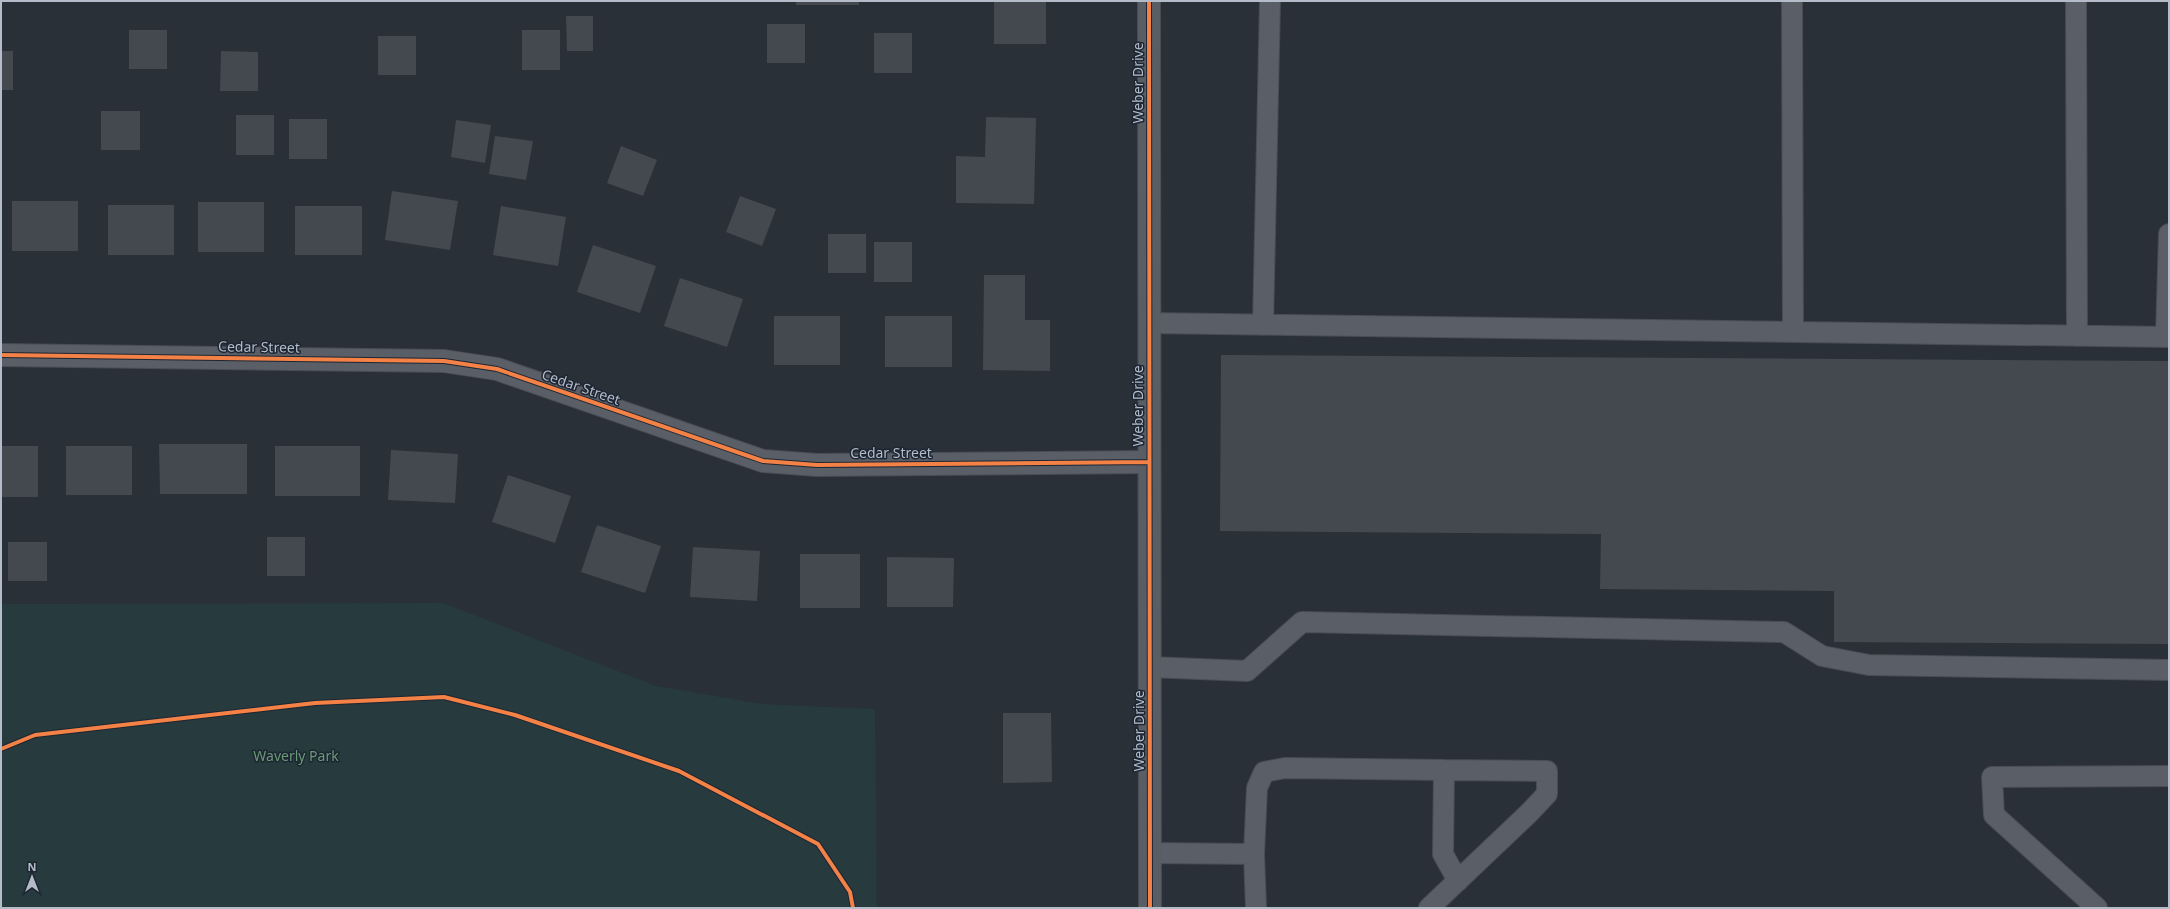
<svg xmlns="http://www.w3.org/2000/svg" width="2170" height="909" font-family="'Noto Sans',sans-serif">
<rect width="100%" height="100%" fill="#2a3038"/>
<path fill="#273a3e" d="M 443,603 L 656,686 L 762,704 L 875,709 L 877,908 L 1,908 L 1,604 Z"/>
<path fill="#444950" d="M 392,1 L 458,1 L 458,2 L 392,2 Z
M 796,1 L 859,1 L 859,5 L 796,5 Z
M 994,1 L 1046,1 L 1046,44 L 994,44 Z
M 566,16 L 593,16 L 593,51 L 567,51 Z
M 767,24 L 805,24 L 805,63 L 767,63 Z
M 129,30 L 167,30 L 167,69 L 129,69 Z
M 522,30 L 560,30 L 560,70 L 522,70 Z
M 874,33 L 912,33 L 912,73 L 874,73 Z
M 378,36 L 416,36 L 416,75 L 378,75 Z
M 1,51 L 13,51 L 13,90 L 1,90 Z
M 221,51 L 258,52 L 258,91 L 220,91 Z
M 101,111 L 140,111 L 140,150 L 101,150 Z
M 236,115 L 274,115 L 274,155 L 236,155 Z
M 986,117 L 1036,118 L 1034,204 L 956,203 L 956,156 L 985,157 Z
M 289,119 L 327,119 L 327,159 L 289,159 Z
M 456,120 L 491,125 L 485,163 L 451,157 Z
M 495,136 L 533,141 L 526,180 L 489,174 Z
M 621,146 L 657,160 L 643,196 L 607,183 Z
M 392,191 L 458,201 L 450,250 L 385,240 Z
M 740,196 L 776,209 L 762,246 L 726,232 Z
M 12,201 L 78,201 L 78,251 L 12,251 Z
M 198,202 L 264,202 L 264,252 L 198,252 Z
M 108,205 L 174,205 L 174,255 L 108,255 Z
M 295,206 L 362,206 L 362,255 L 295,255 Z
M 501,206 L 566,217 L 558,266 L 493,255 Z
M 828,234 L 866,234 L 866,273 L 828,273 Z
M 874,242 L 912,242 L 912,282 L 874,282 Z
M 593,245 L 656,266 L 640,313 L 577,292 Z
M 984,275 L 1025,275 L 1025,320 L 1050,320 L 1050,371 L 983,370 Z
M 680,278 L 743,299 L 727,347 L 664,326 Z
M 774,316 L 840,316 L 840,365 L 774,365 Z
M 885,316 L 952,316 L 952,367 L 885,367 Z
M 1221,355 L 2169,361 L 2169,644 L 1834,642 L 1834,591 L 1600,589 L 1601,534 L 1220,531 Z
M 159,444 L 247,444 L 247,494 L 160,494 Z
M 1,446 L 38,446 L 38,497 L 1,497 Z
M 66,446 L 132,446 L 132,495 L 66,495 Z
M 275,446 L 360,446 L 360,496 L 275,496 Z
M 391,450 L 458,454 L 455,503 L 388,500 Z
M 508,475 L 571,496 L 555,543 L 492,522 Z
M 597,525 L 661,546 L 645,593 L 581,572 Z
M 267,537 L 305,537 L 305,576 L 267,576 Z
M 8,542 L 47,542 L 47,581 L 8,581 Z
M 693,547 L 760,551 L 757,601 L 690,597 Z
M 800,554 L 860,554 L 860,608 L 800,608 Z
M 887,557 L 954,558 L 953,607 L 887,607 Z
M 1003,713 L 1051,713 L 1052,782 L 1003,783 Z"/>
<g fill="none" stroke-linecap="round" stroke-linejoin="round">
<defs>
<path id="lane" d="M 1792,1 L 1793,332
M 2076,1 L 2077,336
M 1149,323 L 2169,337
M 1263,325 L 1270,1
M 2166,337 L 2169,234
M 1150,667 L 1247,671 L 1302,622 L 1784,632 L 1822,656 L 1869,665 L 2169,670
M 1150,853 L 1254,854 L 1256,908
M 1254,854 L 1257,788 L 1264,772 L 1285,768 L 1444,770
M 1429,908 L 1529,813 L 1547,794 L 1547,771 L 1444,770 L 1443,854 L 1458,881
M 2097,908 L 1994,815 L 1992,777 L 2169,776"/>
<path id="street" d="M 1,355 L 444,361 L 497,369 L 763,461 L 817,465 L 1149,462"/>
<path id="secondary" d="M 1149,1 L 1150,908"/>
</defs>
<use href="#lane" stroke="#484c53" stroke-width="22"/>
<use href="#street" stroke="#484c53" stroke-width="24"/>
<use href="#secondary" stroke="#484c53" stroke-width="24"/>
<use href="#lane" stroke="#5a5e66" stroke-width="20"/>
<use href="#street" stroke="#5a5e66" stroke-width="22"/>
<use href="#secondary" stroke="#595d64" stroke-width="22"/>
<defs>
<path id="cycleway" d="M 1149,1 L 1150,908
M 1,355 L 444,361 L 497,369 L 763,461 L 817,465 L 1149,462
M 1,749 L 35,735 L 315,703 L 444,697 L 515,715 L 679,771 L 818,844 L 850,892 L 853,908"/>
</defs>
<use href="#cycleway" stroke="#1d2633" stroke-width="6"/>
<use href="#cycleway" stroke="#f48246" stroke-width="4"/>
</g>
<g text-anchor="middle" stroke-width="3" stroke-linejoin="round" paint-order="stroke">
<g font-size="14" fill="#b4bcc9" stroke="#1d2633">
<text transform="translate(1138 83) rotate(-90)" y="5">Weber Drive</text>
<text transform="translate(259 347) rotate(1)" y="5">Cedar Street</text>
<text transform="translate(581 387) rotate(19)" y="5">Cedar Street</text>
<text transform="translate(1138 406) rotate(-90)" y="5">Weber Drive</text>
<text x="891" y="458">Cedar Street</text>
<text transform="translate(1139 731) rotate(-90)" y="5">Weber Drive</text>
</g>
<g font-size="14" fill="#6b9a76" stroke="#1d2633">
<text x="296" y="761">Waverly Park</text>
</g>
</g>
<rect width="2170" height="909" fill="none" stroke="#b4bcc9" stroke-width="4"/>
<g transform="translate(32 877)" stroke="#1d2633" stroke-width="3" paint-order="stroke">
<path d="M0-3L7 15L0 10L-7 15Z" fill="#b4bcc9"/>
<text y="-6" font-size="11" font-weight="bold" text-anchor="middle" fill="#b4bcc9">N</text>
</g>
</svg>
